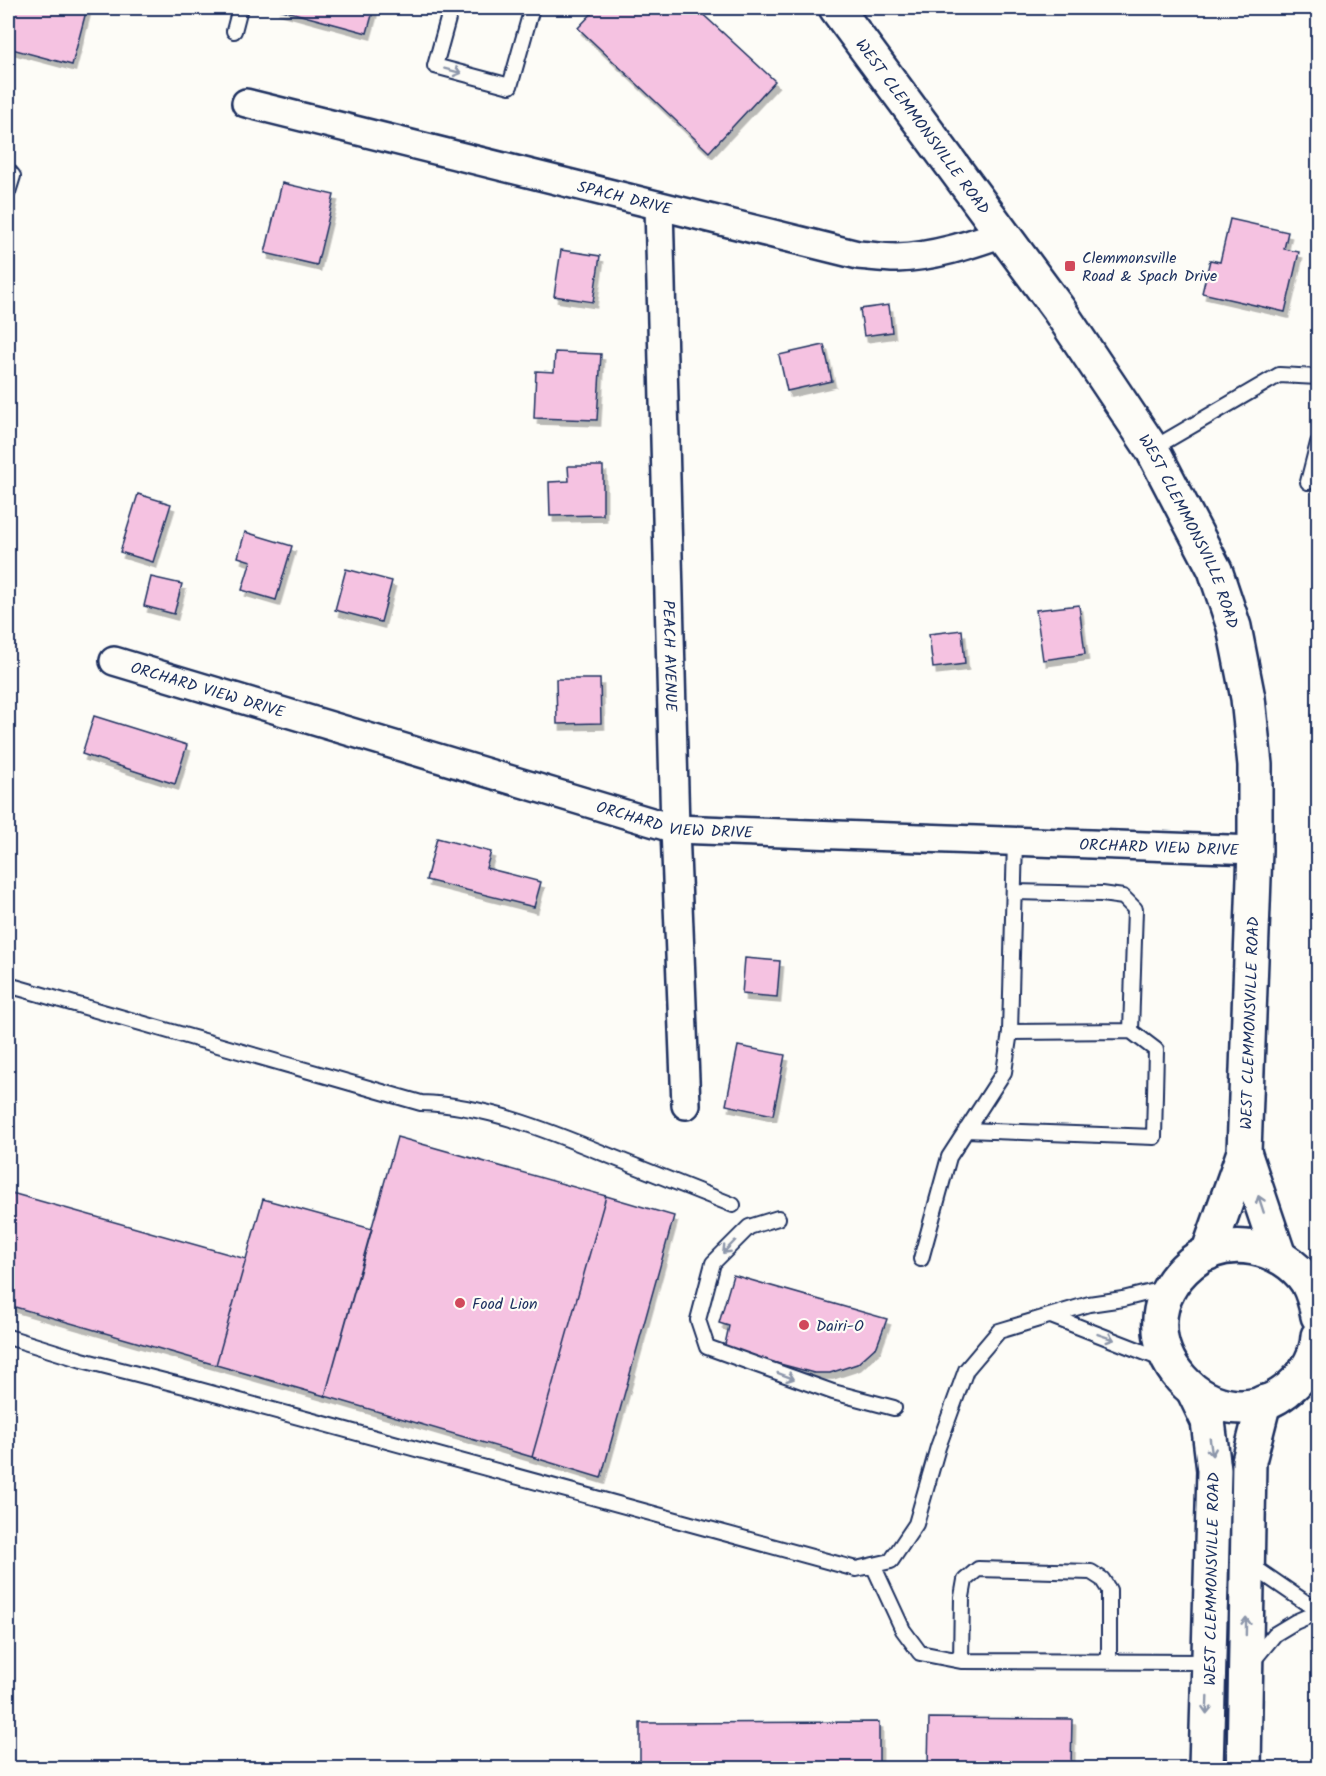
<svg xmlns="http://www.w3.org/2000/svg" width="1326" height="1776" font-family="Kalam,sans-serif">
<defs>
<filter id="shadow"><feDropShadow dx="3.5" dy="6" stdDeviation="0" flood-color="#0004"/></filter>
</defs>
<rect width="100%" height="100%" fill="#fdfcf7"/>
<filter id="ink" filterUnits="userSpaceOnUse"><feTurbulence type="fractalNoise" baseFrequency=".0167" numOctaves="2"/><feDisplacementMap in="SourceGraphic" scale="12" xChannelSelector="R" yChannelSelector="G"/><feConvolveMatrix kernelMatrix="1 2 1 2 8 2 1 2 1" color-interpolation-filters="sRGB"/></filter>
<g filter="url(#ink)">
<path fill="#f5c2e1" stroke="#1b2f5e" stroke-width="1.5" filter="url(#shadow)" d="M 8,8 L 87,8 L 72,65 L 8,48 Z
M 275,8 L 374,8 L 367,33 Z
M 597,8 L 696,8 L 775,81 L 709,152 L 578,28 Z
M 282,183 L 334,195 L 317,265 L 265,253 Z
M 1230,219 L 1288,232 L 1284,249 L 1299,252 L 1285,312 L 1202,293 L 1210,260 L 1220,262 Z
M 561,250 L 600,256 L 593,302 L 554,296 Z
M 889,305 L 892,332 L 864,336 L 860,309 Z
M 824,345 L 832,381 L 787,391 L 779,355 Z
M 555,352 L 601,354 L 597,420 L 534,418 L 536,371 L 554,372 Z
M 568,466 L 603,466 L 603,515 L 550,516 L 549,482 L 569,481 Z
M 138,494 L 171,504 L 153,562 L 120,552 Z
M 245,532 L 292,546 L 276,600 L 242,590 L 251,561 L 238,557 Z
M 346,569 L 392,581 L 381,622 L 335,610 Z
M 151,577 L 182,584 L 174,614 L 144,606 Z
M 1079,605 L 1085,654 L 1043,660 L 1036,610 Z
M 962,630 L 965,664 L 933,668 L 929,634 Z
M 556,679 L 600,679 L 601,723 L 557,724 Z
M 94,716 L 187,745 L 175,784 L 82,754 Z
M 437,838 L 491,852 L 486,868 L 541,882 L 534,907 L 426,880 Z
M 745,958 L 780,961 L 777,997 L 742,994 Z
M 738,1046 L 785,1055 L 773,1115 L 726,1105 Z
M 397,1137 L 606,1196 L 532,1457 L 325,1396 Z
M 8,1192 L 246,1259 L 216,1365 L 8,1305 Z
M 606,1196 L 674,1216 L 601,1478 L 532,1457 Z
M 263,1199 L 372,1229 L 325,1396 L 216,1365 Z
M 733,1275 L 887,1319 L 877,1346 L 857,1364 L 830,1373 L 814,1373 L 724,1349 L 729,1326 L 719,1323 Z
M 929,1718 L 1072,1719 L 1071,1768 L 928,1768 Z
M 879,1722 L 879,1768 L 640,1768 L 640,1723 Z"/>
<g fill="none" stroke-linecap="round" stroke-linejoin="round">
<defs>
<path id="service" d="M 451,8 L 435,66 L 510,86 L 532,8
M 234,31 L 240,8
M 8,170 L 13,176 L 8,192
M 1152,449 L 1279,375 L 1318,377
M 1308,482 L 1318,443
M 8,985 L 421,1103 C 485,1105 547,1130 605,1154 C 648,1171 690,1188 733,1205
M 1010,1032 L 1131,1031
M 966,1130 L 1154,1137 L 1156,1050 L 1131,1031 L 1135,909 L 1123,897 L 1102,894 L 1014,892
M 778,1218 L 749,1227 L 713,1263 L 698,1320 L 707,1347 L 833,1392 L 894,1408
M 921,1259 L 949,1157 L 1004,1072 L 1010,1032 L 1015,841
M 1051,1316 L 1164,1360
M 8,1337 L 82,1360 L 196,1389 L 856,1569 L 891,1561 L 916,1524 L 938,1447 L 966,1370 L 999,1331 L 1089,1304 L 1123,1299 L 1167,1288
M 1248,1563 L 1318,1611
M 873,1565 L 903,1630 L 920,1653 L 961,1661 L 1209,1662
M 961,1661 L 962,1597 L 965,1580 L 978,1569 L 1091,1572 L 1102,1579 L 1109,1590 L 1109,1662
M 1252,1662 L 1275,1634 L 1295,1622 L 1318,1612"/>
<g id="minor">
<path id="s1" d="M 246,103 L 858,255 C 871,256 884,258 896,258 C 933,257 969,245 1003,233"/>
<path id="s2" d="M 659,206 L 675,829 L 686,1105"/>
<path id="s3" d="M 114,661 L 675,829 L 1255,850"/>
</g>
<g id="secondary">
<path id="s4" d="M 836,8 L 1059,310 L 1152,449 L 1215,570 L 1234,627 L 1248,698 L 1255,765 L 1255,850 L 1244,1152 L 1208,1253"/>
<path d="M 1244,1152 L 1279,1256"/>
<path d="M 1318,1316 C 1316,1305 1313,1293 1307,1282 C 1282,1245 1226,1234 1191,1263 C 1104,1336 1218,1459 1295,1383 C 1307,1371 1317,1354 1318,1336"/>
<path d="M 1194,1392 L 1208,1421 L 1214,1470 L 1206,1768"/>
<path d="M 1244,1768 L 1249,1461 L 1264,1402"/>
</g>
</defs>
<use href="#service" stroke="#1b2f5e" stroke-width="18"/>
<use href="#minor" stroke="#1b2f5e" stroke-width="32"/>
<use href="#secondary" stroke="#1b2f5e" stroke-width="38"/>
<use href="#service" stroke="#fdfcf7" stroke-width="14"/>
<use href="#minor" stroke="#fdfcf7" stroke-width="27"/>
<use href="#secondary" stroke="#fdfcf7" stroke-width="33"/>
</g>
<defs><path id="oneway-shaft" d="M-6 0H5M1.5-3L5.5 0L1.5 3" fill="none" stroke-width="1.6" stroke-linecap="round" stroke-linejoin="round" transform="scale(1.5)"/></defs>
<g stroke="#8c96aa">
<use href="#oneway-shaft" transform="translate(453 71) rotate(15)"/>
<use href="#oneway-shaft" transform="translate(1261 1204) rotate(-108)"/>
<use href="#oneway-shaft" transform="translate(729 1247) rotate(134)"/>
<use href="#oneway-shaft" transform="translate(1106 1337) rotate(19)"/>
<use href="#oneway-shaft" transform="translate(786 1376) rotate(20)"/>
<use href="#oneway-shaft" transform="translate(1211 1447) rotate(82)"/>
<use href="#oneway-shaft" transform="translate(1246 1626) rotate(-89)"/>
<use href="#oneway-shaft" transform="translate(1207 1705) rotate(92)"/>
</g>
</g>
<g fill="#d1495b" stroke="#fdfcf7" stroke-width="2">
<rect x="1064" y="260" width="12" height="12" rx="3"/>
<circle cx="460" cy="1303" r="6"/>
<circle cx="804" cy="1325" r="6"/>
</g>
<g text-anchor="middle" stroke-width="4.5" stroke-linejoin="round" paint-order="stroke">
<g font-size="16" fill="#1b2f5e" stroke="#fdfcf7">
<text dy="6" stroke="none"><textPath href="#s4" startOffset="147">WEST CLEMMONSVILLE ROAD</textPath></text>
<text dy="6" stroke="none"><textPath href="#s1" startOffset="390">SPACH DRIVE</textPath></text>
<text dy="6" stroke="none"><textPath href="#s4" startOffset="633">WEST CLEMMONSVILLE ROAD</textPath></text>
<text dy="6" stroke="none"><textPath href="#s2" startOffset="450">PEACH AVENUE</textPath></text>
<text dy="6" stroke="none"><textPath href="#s3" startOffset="98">ORCHARD VIEW DRIVE</textPath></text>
<text dy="6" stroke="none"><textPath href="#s3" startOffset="584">ORCHARD VIEW DRIVE</textPath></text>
<text dy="6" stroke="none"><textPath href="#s3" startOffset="1070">ORCHARD VIEW DRIVE</textPath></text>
<text transform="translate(1249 1023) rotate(-88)" y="6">WEST CLEMMONSVILLE ROAD</text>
<text transform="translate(1211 1579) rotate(-89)" y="6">WEST CLEMMONSVILLE ROAD</text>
</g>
<g font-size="16" fill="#1b2f5e" stroke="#fdfcf7" text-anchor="start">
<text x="1082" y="263">Clemmonsville<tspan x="1082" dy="18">Road &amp; Spach Drive</tspan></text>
<text x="472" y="1309">Food Lion</text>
<text x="816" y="1331">Dairi-O</text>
</g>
</g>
<rect width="1326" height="1776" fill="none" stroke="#fdfcf7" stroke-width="30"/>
<rect x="15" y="15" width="1296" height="1746" fill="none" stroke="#1b2f5e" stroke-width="2" filter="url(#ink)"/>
</svg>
